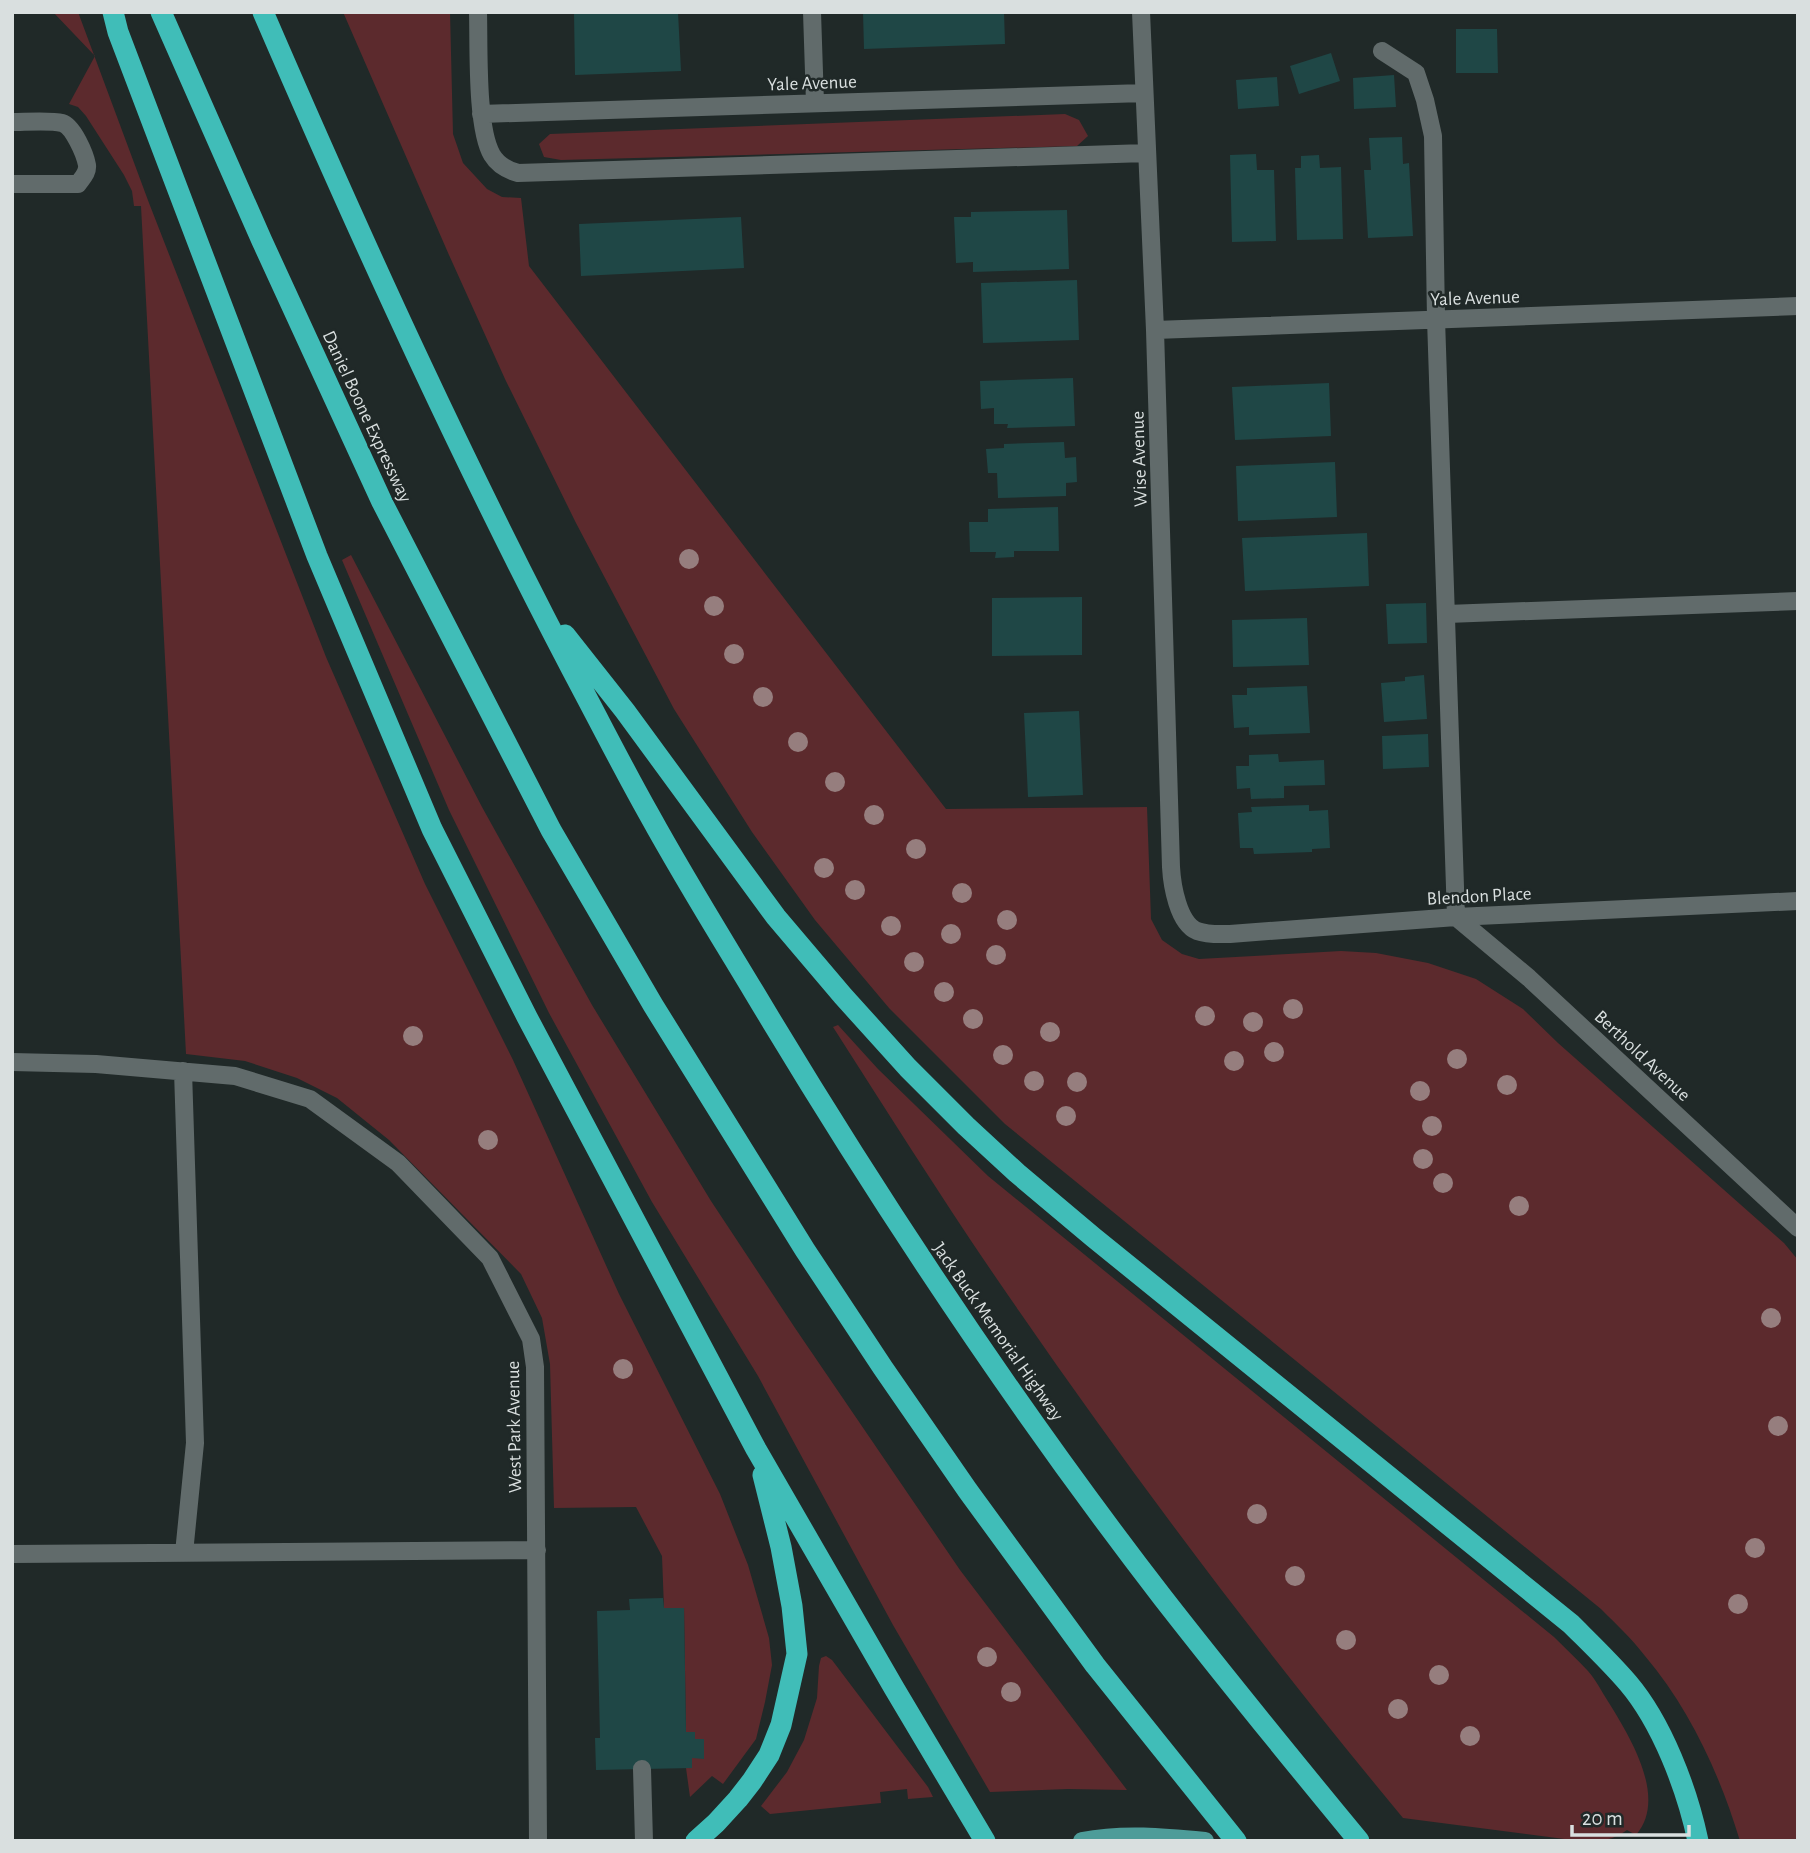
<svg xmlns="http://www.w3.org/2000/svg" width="1810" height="1853" font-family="'Alegreya Sans',sans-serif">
<rect width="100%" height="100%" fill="#202928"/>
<path fill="#5c2a2d" d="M 53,12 L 78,12 L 149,203 L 326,657 L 425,884 L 513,1060 L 619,1294 L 720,1494 L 748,1565 L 769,1638 L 772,1665 L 765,1702 L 756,1739 L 723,1784 L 712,1776 L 690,1797 L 686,1768 L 692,1768 L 692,1758 L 704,1758 L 704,1740 L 695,1739 L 686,1732 L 684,1608 L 664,1608 L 662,1556 L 636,1507 L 554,1508 L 550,1364 L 542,1318 L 521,1274 L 389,1140 L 337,1098 L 297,1078 L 245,1061 L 186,1054 L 141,206 L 134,206 L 132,191 L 124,175 L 86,116 L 78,107 L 69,104 L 95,56 Z
M 343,12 L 450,12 L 453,134 L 463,163 L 487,189 L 502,197 L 521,198 L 529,266 L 946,809 L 1147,807 L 1151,919 L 1162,940 L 1182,954 L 1199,959 L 1341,951 L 1376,953 L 1428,963 L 1476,979 L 1523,1009 L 1558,1043 L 1784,1243 L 1798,1260 L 1798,1841 L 1740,1841 C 1720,1775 1690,1709 1645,1656 C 1632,1639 1616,1624 1601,1609 L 1005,1124 L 889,1008 L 815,920 L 752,832 L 674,709 L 576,523 L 505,379 L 449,255 Z
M 1065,114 L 1079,120 L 1088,136 L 1077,146 L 561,160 L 544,157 L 539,144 L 550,134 Z
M 351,555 L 482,807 L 592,1005 L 711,1201 L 795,1328 L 960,1570 L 1127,1790 L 1068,1789 L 990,1792 L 893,1625 L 758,1376 L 652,1202 L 549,1013 L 449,810 L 342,560 Z
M 838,1025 L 878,1069 L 988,1176 L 1554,1637 C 1565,1648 1577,1659 1588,1671 C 1596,1680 1602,1692 1609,1703 C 1630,1737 1668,1798 1636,1835 L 1627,1830 C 1610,1842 1600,1841 1580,1841 L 1403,1818 C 1268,1655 1139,1485 1019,1311 C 954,1218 894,1122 833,1027 Z
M 826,1656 L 832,1660 L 928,1787 L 933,1797 L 908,1799 L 907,1789 L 880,1792 L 881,1803 L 770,1814 L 761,1806 L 787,1772 L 804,1740 L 817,1698 L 819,1666 L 821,1658 Z"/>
<path fill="#1f4746" d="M 574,12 L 678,12 L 681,71 L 575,75 Z
M 863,12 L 1004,12 L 1005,44 L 864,49 Z
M 1456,29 L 1497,29 L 1498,73 L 1456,73 Z
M 1331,53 L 1340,81 L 1299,94 L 1290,66 Z
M 1394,75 L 1396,107 L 1354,109 L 1353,78 Z
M 1277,77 L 1279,106 L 1238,109 L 1236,80 Z
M 1402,137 L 1403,164 L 1409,163 L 1413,236 L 1368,238 L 1364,170 L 1371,170 L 1369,138 Z
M 1256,154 L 1257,170 L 1274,170 L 1276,241 L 1232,242 L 1230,155 Z
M 1319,155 L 1320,168 L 1341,167 L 1343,239 L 1297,240 L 1295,168 L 1301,168 L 1301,156 Z
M 1067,210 L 1069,269 L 973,272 L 973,262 L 956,263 L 954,217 L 971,217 L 971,212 Z
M 741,217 L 744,268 L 581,276 L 579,224 Z
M 1077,280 L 1079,340 L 983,343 L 981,283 Z
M 1073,378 L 1075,426 L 1007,428 L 1008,424 L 994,424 L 994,408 L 981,409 L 980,381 Z
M 1329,383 L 1331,436 L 1235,440 L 1232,387 Z
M 1064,442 L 1065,458 L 1076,457 L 1077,482 L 1066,483 L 1066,496 L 998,498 L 997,473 L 988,473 L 986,449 L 1004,448 L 1004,444 Z
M 1335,462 L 1337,517 L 1238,521 L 1236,466 Z
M 1058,507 L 1059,551 L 1014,551 L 1014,557 L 995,558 L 996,552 L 970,552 L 969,522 L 988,522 L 988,509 Z
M 1367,533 L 1369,586 L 1245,591 L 1242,538 Z
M 1082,597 L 1082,655 L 992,656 L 992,598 Z
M 1426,603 L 1427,643 L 1388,644 L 1386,604 Z
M 1307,618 L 1309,665 L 1233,667 L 1232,620 Z
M 1424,675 L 1427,719 L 1384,722 L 1381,683 L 1405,681 L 1405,677 Z
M 1307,686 L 1310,733 L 1249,735 L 1249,727 L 1234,728 L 1232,695 L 1247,695 L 1247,688 Z
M 1079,711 L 1083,795 L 1028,797 L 1024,713 Z
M 1428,734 L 1429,767 L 1383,769 L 1382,736 Z
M 1278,754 L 1279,762 L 1324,760 L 1325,785 L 1284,786 L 1284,798 L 1251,799 L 1250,788 L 1237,789 L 1236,766 L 1249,766 L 1249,755 Z
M 1309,805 L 1309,811 L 1328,810 L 1330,848 L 1312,849 L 1312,852 L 1254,854 L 1253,848 L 1240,848 L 1238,813 L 1252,812 L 1251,807 Z
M 663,1598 L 664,1608 L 684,1608 L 686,1732 L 695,1732 L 695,1739 L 704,1739 L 704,1759 L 692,1758 L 692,1768 L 596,1770 L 595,1738 L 600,1738 L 597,1611 L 630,1610 L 629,1599 Z"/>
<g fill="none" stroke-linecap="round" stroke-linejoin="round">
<path stroke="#616b6b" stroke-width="18" d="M 478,12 C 479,46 476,128 492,155 C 498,165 507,170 518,173 L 1146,153
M 812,12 L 815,103
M 1141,12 L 1155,330 L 1171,867 C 1172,885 1178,923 1197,931 C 1208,935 1219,934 1230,934 L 1456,917 L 1798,901
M 1382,51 L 1416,73 L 1425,100 L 1433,136 L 1436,319 L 1456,917
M 481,114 L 1144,93
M 12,122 C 25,122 51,120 62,123 C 73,126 85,154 87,165 C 88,173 82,178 78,184 L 12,184
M 1155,330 L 1798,306
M 1447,614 L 1798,601
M 1456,917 L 1529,978 L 1798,1228
M 12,1062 L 96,1064 L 235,1076 L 310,1099 L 398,1163 L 490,1258 L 531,1339 L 535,1367 L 538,1841
M 183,1071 L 195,1443 L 184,1553
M 12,1554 L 537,1550
M 642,1769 L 644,1841"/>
<path stroke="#4d9c99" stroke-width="18" d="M 1082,1841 C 1123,1833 1164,1837 1205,1841"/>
<path stroke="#40bdb8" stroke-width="21" d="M 113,12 L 118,32 L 317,556 L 432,829 L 527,1017 L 756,1449 L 894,1688 L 985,1841
M 161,12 L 262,241 L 382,502 L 551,830 L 653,1005 L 805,1250 L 883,1368 L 968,1491 L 1095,1665 L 1236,1841
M 263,12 C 364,246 470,478 589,702 C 609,740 629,779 650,816 C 683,876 719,934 754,992 C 879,1201 1014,1405 1163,1598 C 1227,1680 1293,1761 1359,1841
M 565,635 L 625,711 L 776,917 L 843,996 L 908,1068 L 966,1126 L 1017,1173 L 1093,1237 L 1571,1624 C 1590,1643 1610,1662 1628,1683 C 1662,1723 1687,1789 1698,1841
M 696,1841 L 716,1823 L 738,1799 L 752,1781 L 769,1755 L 781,1725 L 797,1654 L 792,1606 L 781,1547 L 763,1475"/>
</g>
<g fill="#967e7e">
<circle cx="689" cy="559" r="10"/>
<circle cx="714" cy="606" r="10"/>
<circle cx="734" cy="654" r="10"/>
<circle cx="763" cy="697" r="10"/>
<circle cx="798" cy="742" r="10"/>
<circle cx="835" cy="782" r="10"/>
<circle cx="874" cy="815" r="10"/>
<circle cx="916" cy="849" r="10"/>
<circle cx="824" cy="868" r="10"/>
<circle cx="855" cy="890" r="10"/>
<circle cx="962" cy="893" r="10"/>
<circle cx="1007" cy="920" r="10"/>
<circle cx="891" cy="926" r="10"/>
<circle cx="951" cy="934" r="10"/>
<circle cx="996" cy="955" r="10"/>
<circle cx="914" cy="962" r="10"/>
<circle cx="944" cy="992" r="10"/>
<circle cx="1293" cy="1009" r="10"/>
<circle cx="1205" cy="1016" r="10"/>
<circle cx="973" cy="1019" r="10"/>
<circle cx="1253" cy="1022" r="10"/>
<circle cx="1050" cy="1032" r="10"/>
<circle cx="413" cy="1036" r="10"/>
<circle cx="1274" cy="1052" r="10"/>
<circle cx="1003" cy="1055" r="10"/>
<circle cx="1457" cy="1059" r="10"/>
<circle cx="1234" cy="1061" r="10"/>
<circle cx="1034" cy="1081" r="10"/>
<circle cx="1077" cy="1082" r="10"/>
<circle cx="1507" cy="1085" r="10"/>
<circle cx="1420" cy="1091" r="10"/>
<circle cx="1066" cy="1116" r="10"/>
<circle cx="1432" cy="1126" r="10"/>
<circle cx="488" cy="1140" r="10"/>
<circle cx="1423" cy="1159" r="10"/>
<circle cx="1443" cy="1183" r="10"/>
<circle cx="1519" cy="1206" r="10"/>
<circle cx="1771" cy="1318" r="10"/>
<circle cx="623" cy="1369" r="10"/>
<circle cx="1778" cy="1426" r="10"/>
<circle cx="1257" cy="1514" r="10"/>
<circle cx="1755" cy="1548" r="10"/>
<circle cx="1295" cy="1576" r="10"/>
<circle cx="1738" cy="1604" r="10"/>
<circle cx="1346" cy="1640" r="10"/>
<circle cx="987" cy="1657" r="10"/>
<circle cx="1439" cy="1675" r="10"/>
<circle cx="1011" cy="1692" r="10"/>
<circle cx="1398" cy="1709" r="10"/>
<circle cx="1470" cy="1736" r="10"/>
</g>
<g text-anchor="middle" stroke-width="5" stroke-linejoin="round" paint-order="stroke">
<g font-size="19" fill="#d9dfdf" stroke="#202928">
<text transform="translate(812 82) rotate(-2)" y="7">Yale Avenue</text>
<text transform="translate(1475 297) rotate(-2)" y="7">Yale Avenue</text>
<text transform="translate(368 416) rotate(65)" y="7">Daniel Boone Expressway</text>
<text transform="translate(1138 459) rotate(-92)" y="7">Wise Avenue</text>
<text transform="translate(1479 895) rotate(-3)" y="7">Blendon Place</text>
<text transform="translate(1643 1055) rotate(43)" y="7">Berthold Avenue</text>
<text transform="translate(999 1331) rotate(55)" y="7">Jack Buck Memorial Highway</text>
<text transform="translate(513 1427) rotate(-91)" y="7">West Park Avenue</text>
</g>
</g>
<rect width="1810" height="1853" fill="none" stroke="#d9dfdf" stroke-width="28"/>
<path d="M1572 1825v10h117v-10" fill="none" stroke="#d9dfdf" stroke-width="3.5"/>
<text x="1582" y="1825" font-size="21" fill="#d9dfdf" stroke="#202928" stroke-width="5" paint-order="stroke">20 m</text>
</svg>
